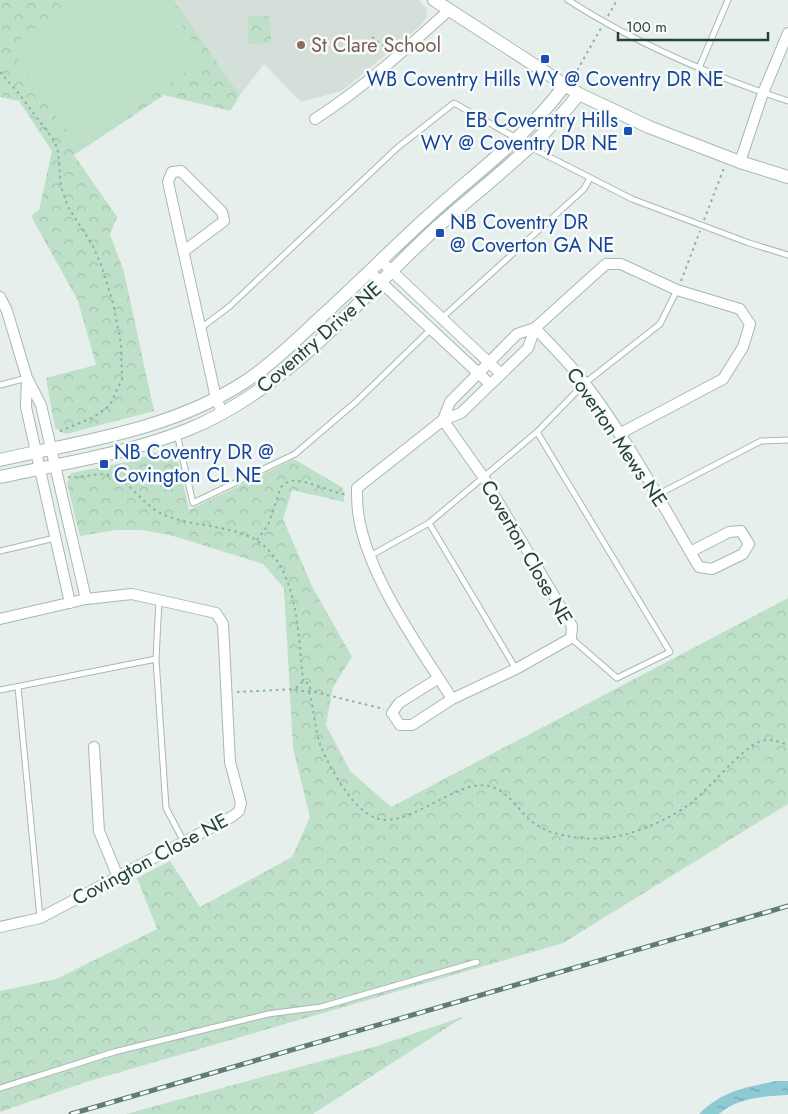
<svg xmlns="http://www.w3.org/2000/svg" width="788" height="1114" font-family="Jost,sans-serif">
<defs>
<pattern id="grass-dots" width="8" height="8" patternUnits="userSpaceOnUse" patternTransform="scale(1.25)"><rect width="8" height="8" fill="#bfe0c8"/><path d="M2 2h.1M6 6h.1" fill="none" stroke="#a4c1ad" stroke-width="1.8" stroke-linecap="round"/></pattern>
<pattern id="park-crowns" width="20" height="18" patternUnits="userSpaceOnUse" patternTransform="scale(1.25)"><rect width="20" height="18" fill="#bfe0c8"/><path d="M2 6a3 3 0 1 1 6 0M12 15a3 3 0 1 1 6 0" fill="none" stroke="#a4c1ad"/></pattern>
<pattern id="water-ripples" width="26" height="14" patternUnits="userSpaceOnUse" patternTransform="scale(1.25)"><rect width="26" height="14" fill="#8ec9d4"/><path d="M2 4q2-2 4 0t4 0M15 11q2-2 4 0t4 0" fill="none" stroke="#74a5ad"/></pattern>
</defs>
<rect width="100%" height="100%" fill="#e6efeb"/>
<path fill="#d4dfda" d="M 174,0 L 419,0 L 426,8 L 427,17 L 419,27 L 342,91 L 301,102 L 264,64 L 240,95 Z"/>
<path fill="url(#grass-dots)" d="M 510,152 L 510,155 L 400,254 L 397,253 L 431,219 Z"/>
<path fill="url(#park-crowns)" d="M 0,0 L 174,0 L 240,95 L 230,111 L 164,95 L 74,155 L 117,217 L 110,234 L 124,272 L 154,411 L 66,434 L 55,428 L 46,378 L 96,365 L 78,301 L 31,216 L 39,210 L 52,151 L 19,101 L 0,97 Z
M 248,16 L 270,16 L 271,43 L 248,44 Z
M 175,447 L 189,510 L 294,459 L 343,488 L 344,502 L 292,490 L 283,519 L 312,586 L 352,657 L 333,687 L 326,725 L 350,771 L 391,807 L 788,598 L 788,804 L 563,943 L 86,1082 L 0,1112 L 0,991 L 56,979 L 157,929 L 137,878 L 170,861 L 200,907 L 292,857 L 310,817 L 293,748 L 284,588 L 263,564 L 170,535 L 142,530 L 116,530 L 80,536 L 67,484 L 71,473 L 127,462 Z
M 465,1016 L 313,1114 L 126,1114 L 377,1046 Z"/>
<path fill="#bfe0c8" d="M 77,0 L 164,0 L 205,59 L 78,147 L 9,47 Z"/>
<path fill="url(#water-ripples)" d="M 776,1081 L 788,1081 L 788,1095 C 764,1096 737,1098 719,1114 L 699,1114 C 724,1090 744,1088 776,1081 Z"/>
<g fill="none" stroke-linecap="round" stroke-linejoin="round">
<defs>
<path id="service" d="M 568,0 C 635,43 712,76 788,101
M 699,68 L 728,0
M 530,147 L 632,199 L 749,243 L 788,255
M 443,317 L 584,189 L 590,178
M 201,328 L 230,306 L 397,148 L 454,103 L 516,138
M 0,385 L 27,378
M 537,432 L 670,652 L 617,678 L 571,638
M 177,434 L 193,503 L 295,454 L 357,401 L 431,329
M 657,495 L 761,441 L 788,440
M 429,523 L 516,669
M 0,551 L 55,538
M 370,556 L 429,523 L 537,432 L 585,383 L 660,324 L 677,290
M 159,600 L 156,659 L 166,808 L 184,842
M 18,687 L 40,918
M 0,690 L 156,659
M 0,1088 L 114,1052 L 268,1014 L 321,1007 L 477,962"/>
<path id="minor" d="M 315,119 C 363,88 406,49 448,11
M 740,162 L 763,93 L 788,33
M 184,251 L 224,221 L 222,212 L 181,171 L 172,172 L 168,182 L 216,398 L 222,412
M 381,261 L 500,373
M 370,272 L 490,384
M 0,297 L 7,311 L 27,378 L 41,405 L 86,599
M 535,328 C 552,346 569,363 584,382 C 628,439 662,505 699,567 L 712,569 L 743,554 L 749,544 L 741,531 L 729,532 L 690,552
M 27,379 L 26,407 L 70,603
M 443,420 L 484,478 L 572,626 L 571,638 L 516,669 L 452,699 C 420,648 369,578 359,518 C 357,509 357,498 357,488 L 443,420 L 461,413 L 528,348 L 535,328
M 443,420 L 450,402 L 517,334 L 535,328 L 606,264 L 621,264 L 677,290 L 740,309 L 750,324 L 743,347 L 723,379 L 619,434
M 0,619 L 86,599 L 132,594 L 216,613 L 223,624 L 230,762 L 241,803 L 239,811 L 233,816 L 40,918 L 0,927
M 439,678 L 399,703 L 392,713 L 400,725 L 412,725 L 452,699
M 94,747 L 99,831 L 118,877"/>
<path id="tertiary" d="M 434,0 L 579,94 L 649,127 L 740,162 L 788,177
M 0,460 C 83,441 170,430 243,383 C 272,364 296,340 321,317 C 356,285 390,251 425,219 C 472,175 526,138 564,86
M 0,477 C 62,463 127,454 187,430 C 287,390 358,300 435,229 C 484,185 538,146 579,94"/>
</defs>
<use href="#service" stroke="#a8b8b2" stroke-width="7"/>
<use href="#minor" stroke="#a8b8b2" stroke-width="12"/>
<use href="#tertiary" stroke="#a8b8b2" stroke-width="14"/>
<path stroke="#86b3a5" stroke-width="2" stroke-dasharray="2.5 4" stroke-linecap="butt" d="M 608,16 L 617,0
M 372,37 L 388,50
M 0,72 L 20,95 L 55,142 L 58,152 L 61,186 L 68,207 L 93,246 L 102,267 L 113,303 L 121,344 L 122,379 L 110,405 L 94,417 L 58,432
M 574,76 L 601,28
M 704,220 L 724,168
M 681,281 L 700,231
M 68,477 C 83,479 98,471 112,476 C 134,484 144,508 167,516 C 193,526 222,525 248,536 C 299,558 298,634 303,681
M 257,540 L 268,525 L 281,487 L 289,481 C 308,479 329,492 348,495
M 296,688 L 303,681 L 309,684 L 311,691
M 237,692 L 296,689 L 300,691 L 311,691 L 384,709
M 309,692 C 314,708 315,732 321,747 C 331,770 358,821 386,820 C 415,819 447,791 474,786 C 504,780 515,809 535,824 C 557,839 598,842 623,835 C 646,829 673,817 691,803 C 709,789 741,749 759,742 C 769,738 778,741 788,745"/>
<use href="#service" stroke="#fff" stroke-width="5"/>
<use href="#minor" stroke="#fff" stroke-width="10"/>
<use href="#tertiary" stroke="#fff" stroke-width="12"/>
<defs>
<path id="rail" d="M 71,1114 L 788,906"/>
</defs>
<use href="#rail" stroke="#5f7d75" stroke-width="5"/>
<use href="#rail" stroke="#f7fbf9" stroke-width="3" stroke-dasharray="9" stroke-linecap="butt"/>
</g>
<circle fill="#8d6e63" stroke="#f7fbf9" stroke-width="2" cx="301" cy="45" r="5"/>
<g fill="#1a4fb4" stroke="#f7fbf9" stroke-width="2">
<rect x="540" y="54" width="10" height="10" rx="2.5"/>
<rect x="623" y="126" width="10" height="10" rx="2.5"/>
<rect x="435" y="228" width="10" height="10" rx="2.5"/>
<rect x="99" y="459" width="10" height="10" rx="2.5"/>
</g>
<g text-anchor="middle" stroke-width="5" stroke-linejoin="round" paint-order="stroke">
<g font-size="20" fill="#785e54" stroke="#f7fbf9" text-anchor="start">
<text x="311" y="52">St Clare School</text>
</g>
<g font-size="20" fill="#164399" stroke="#f7fbf9" text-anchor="start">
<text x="545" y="86" text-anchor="middle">WB Coventry Hills WY @ Coventry DR NE</text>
<text x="618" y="127" text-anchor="end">EB Coverntry Hills<tspan x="618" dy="23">WY @ Coventry DR NE</tspan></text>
<text x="450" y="229">NB Coventry DR<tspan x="450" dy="23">@ Coverton GA NE</tspan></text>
<text x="114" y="459">NB Coventry DR @<tspan x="114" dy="23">Covington CL NE</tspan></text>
</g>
<g font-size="20" fill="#24423a" stroke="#f7fbf9">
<text transform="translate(319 337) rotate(-41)" y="7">Coventry Drive NE</text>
<text transform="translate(617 437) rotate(56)" y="7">Coverton Mews NE</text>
<text transform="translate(527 552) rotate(60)" y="7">Coverton Close NE</text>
<text transform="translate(150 859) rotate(-28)" y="7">Covington Close NE</text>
</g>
</g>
<path d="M618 32v8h150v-8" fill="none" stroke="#24423a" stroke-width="2.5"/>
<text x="626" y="32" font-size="15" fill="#24423a" stroke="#f7fbf9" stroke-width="4" paint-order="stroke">100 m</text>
</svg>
